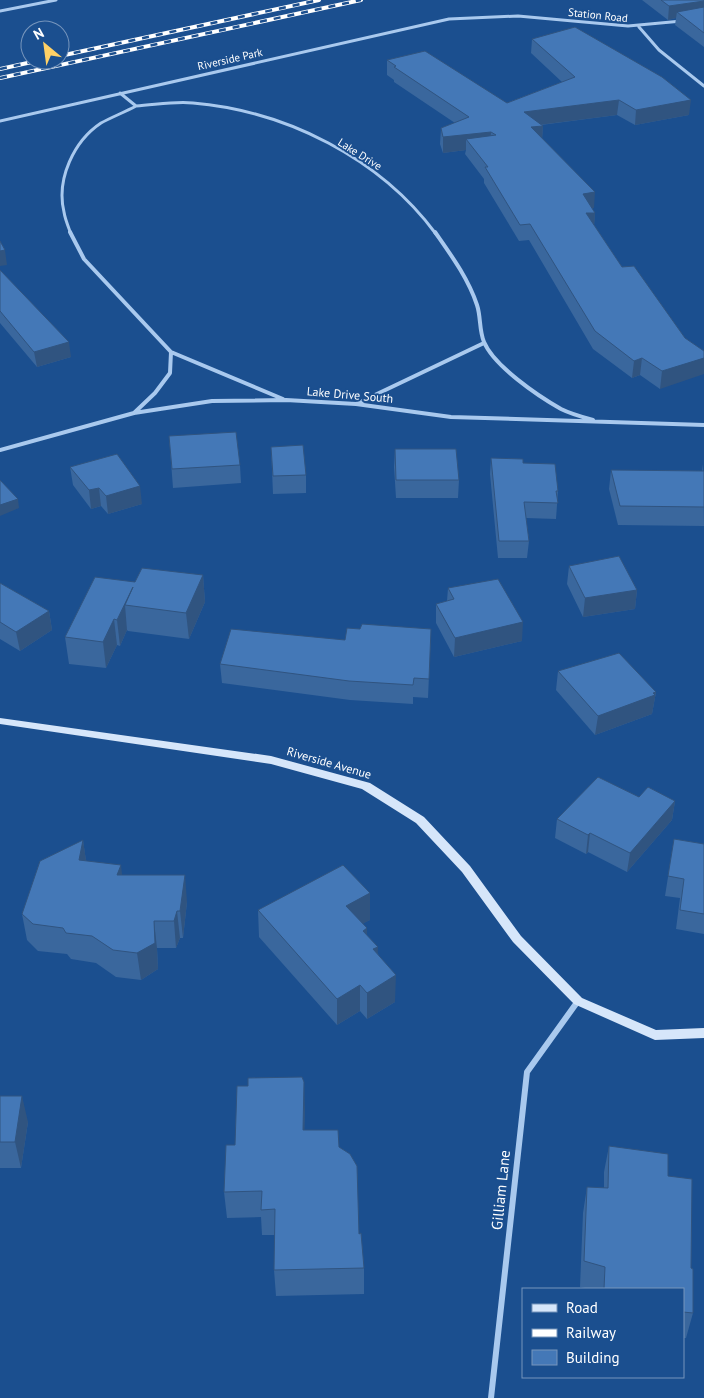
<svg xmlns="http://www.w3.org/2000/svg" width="704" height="1398" font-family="'PT Sans',sans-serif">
<rect width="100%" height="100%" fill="#1b4f8f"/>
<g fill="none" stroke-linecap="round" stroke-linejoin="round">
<path stroke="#a9c9ee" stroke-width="3" d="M 0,11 L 56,0
M 639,27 L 659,50 L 704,86
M 120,93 L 136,106 C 155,105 174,101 193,103 C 286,111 380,158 436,234
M 0,121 L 449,19 L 518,16 L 628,26 L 682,21
M 71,234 C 68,226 65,219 64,212 C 56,179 74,141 101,123 C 112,117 125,112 136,106"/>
<path stroke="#a9c9ee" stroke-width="4" d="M 70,232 L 84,259 L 171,352 L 283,399
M 435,232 C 451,255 468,278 477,305 C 481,317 479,330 484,342 C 494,366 538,396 561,409 C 571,414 582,417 593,420
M 356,404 L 484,343
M 134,413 L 155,393 L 170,373 L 171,352
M 0,450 L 134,413 L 212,401 L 286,400 L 356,404 L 451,417 L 704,425"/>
<path stroke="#a9c9ee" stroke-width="6" d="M 491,1398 L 527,1072 L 578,1001"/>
<path fill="#d6e6fa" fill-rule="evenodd" d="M 0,718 L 271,756 L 370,783 L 424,817 L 470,866 L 521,936 L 582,998 L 656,1030 L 704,1028 L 704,1038 L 655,1040 L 574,1004 L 513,942 L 462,872 L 416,823 L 362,789 L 271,764 L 0,724 Z"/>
<defs>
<path id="rail" d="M 60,56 L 319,0
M 0,69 L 41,60
M 0,78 L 361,0"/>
</defs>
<use href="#rail" stroke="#fff" stroke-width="4"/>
<use href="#rail" stroke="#1b4f8f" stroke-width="2.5" stroke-dasharray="7" stroke-linecap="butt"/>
</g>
<path fill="#3a679d" d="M 642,0 L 704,0 L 704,47 L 675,25 L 676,18 L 668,20 Z
M 532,39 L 689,115 L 635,125 L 617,115 L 541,125 L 543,126 L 542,139 L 594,208 L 592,208 L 595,213 L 594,225 L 622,267 L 685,338 L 660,389 L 640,375 L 632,378 L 593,349 L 529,240 L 519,241 L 484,183 L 484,179 L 465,154 L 466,150 L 443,153 L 440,144 L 441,128 L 455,123 L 394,82 L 394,80 L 387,75 L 387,60 L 507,103 L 562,82 L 531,53 Z
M 0,270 L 71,357 L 37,367 L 0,323 Z
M 169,436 L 240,465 L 241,483 L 173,488 Z
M 271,447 L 306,475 L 306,493 L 273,494 Z
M 395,449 L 459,480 L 458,498 L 396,498 L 394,467 Z
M 491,458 L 523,463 L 558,491 L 556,519 L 526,518 L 529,541 L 527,558 L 498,558 L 490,474 Z
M 703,464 L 704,526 L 618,525 L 609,489 L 611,470 L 702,471 Z
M 70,467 L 142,504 L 108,514 L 101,506 L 91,509 L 73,485 Z
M 569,566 L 637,590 L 635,609 L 583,617 L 567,584 Z
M 203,575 L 205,602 L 189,639 L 128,631 L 127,630 L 120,646 L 117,645 L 106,668 L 69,664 L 65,637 L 135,582 Z
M 0,583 L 49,611 L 52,630 L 20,651 L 0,639 Z
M 448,588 L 522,641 L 454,657 L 436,623 L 436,604 L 447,601 Z
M 360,629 L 431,629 L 428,698 L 413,697 L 413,704 L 350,700 L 222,683 L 220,664 L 345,640 Z
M 558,671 L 656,692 L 652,714 L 595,735 L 556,690 Z
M 639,797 L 675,801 L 672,820 L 627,872 L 588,852 L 586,854 L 555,838 L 557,819 Z
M 674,839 L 704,844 L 704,934 L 676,929 L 680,898 L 665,896 Z
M 83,840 L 86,861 L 187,902 L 183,938 L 180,938 L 176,948 L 157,948 L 158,969 L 141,980 L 116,977 L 96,963 L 71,959 L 67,954 L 38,951 L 27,940 L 22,914 Z
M 370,893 L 370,920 L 363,923 L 367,936 L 378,954 L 395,1002 L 367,1019 L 360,1011 L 337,1025 L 259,937 L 258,910 Z
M 0,1096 L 28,1122 L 21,1168 L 0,1168 Z
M 305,1108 L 304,1130 L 339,1147 L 359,1234 L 364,1268 L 364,1294 L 276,1296 L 274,1270 L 275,1235 L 262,1235 L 261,1217 L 227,1218 L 224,1192 L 235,1145 Z
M 609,1146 L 668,1176 L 691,1268 L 693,1313 L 686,1338 L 683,1338 L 683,1289 L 590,1289 L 580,1287 L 583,1213 L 587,1187 L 604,1188 L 604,1172 Z"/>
<path fill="#305480" d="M 704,1 L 704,14 L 677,12 L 676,18 L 668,20 L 669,6 Z
M 619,100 L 617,115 L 523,127 L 524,112 Z
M 691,100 L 689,115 L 635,125 L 636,110 Z
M 543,126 L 542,141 L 531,127 Z
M 491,132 L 490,147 L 466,139 L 466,150 L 443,153 L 443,137 Z
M 595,192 L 594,208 L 581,210 L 583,194 Z
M 586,213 L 595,213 L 594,229 Z
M 5,250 L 7,265 L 0,266 L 0,251 Z
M 69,342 L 71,357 L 37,367 L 34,352 Z
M 642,358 L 640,375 L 632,378 L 634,361 Z
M 704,358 L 704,374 L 660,389 L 662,371 Z
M 140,486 L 142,504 L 108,514 L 106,496 Z
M 99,488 L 101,506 L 91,509 L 89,490 Z
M 18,499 L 19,508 L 0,516 L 0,505 Z
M 203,575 L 205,602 L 189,639 L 186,613 Z
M 133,587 L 125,605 L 127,630 L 120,646 L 117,620 Z
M 637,590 L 635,609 L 583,617 L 585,598 Z
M 49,611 L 52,630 L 20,651 L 16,632 Z
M 114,619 L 117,645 L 106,668 L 103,642 Z
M 523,622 L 522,641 L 454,657 L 455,638 Z
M 656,692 L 652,714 L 595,735 L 598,716 Z
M 675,801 L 672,820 L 627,872 L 630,853 Z
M 590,833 L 588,852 L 586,854 L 588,835 Z
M 83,840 L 87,867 L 79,860 Z
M 121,865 L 124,892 L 117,875 Z
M 185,875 L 187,902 L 183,938 L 180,911 Z
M 370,893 L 370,920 L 346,933 L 346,906 Z
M 177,911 L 180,938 L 176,948 L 174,921 Z
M 154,921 L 157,948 L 158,969 L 141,980 L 137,953 Z
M 367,928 L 367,955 L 363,931 Z
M 378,947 L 377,973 L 373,949 Z
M 396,975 L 395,1002 L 367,1019 L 367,993 Z
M 360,985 L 360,1011 L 337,1025 L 337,999 Z
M 304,1082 L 305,1108 L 304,1157 L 303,1130 Z
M 22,1096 L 28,1122 L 21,1168 L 15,1142 Z"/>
<path fill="#4478b7" stroke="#305480" d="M 661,0 L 704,0 L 704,1 L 669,6 Z
M 704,7 L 704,33 L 677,12 Z
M 575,27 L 662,77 L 691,100 L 636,110 L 619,100 L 524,112 L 543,126 L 531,127 L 595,192 L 583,194 L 595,213 L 586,213 L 622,267 L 634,266 L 685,338 L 704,351 L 704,358 L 662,371 L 642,358 L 634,361 L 595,331 L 530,224 L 520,225 L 485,167 L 488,167 L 466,139 L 496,135 L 491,132 L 443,137 L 441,128 L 469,117 L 394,67 L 396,66 L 387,60 L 425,51 L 507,103 L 575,77 L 532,39 Z
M 0,241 L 5,250 L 0,251 Z
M 0,270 L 69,342 L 34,352 L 0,311 Z
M 236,432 L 240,465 L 172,469 L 169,436 Z
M 303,445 L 306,475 L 273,476 L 271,447 Z
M 395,449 L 456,449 L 459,480 L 396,480 Z
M 117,454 L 140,486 L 106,496 L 99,488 L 89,490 L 70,467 Z
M 491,458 L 523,459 L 523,463 L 555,464 L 558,491 L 556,491 L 558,503 L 524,502 L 529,541 L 499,541 Z
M 611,470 L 704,471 L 704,507 L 620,506 Z
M 0,480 L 18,499 L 0,505 Z
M 619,556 L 637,590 L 585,598 L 569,566 Z
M 142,568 L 203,575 L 186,613 L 125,605 L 133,587 L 117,620 L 114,619 L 103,642 L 65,637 L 95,577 L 135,582 Z
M 498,579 L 523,622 L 455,638 L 436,604 L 454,599 L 448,588 Z
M 0,583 L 49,611 L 16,632 L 0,622 Z
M 362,624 L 431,629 L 429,679 L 414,678 L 413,685 L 349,681 L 220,664 L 231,629 L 345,640 L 347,628 L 360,629 Z
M 619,653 L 656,692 L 653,693 L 655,695 L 598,716 L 558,671 Z
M 598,777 L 639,797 L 648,787 L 675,801 L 630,853 L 590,833 L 588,835 L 557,819 Z
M 674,839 L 704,844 L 704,914 L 680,910 L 684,879 L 668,876 Z
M 83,840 L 79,860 L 121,865 L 117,875 L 185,875 L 180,911 L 177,911 L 174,921 L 154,921 L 155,943 L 137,953 L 113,950 L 92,936 L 66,933 L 63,928 L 33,924 L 22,914 L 40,861 Z
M 343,865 L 370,893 L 346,906 L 367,928 L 363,931 L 378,947 L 373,949 L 396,975 L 367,993 L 360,985 L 337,999 L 258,910 Z
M 302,1077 L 304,1082 L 303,1130 L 338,1130 L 339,1147 L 350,1154 L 357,1166 L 359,1234 L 361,1233 L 364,1268 L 274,1270 L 275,1209 L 261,1210 L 262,1191 L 224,1192 L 226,1145 L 235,1145 L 237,1086 L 248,1086 L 248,1078 Z
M 0,1096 L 22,1096 L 15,1142 L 0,1142 Z
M 609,1146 L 668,1154 L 668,1176 L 692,1179 L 691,1268 L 693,1269 L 693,1313 L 683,1312 L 683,1289 L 604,1289 L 605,1267 L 584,1261 L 587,1187 L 608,1188 Z"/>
<g text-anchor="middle" stroke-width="4" stroke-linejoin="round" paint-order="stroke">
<g font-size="11" fill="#fff" stroke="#1b4f8f">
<text transform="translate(598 15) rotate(6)" y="4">Station Road</text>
<text transform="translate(230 59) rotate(-13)" y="4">Riverside Park</text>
<text transform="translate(360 154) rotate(32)" y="4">Lake Drive</text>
</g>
<g font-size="12" fill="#fff" stroke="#1b4f8f">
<text transform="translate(350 395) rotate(5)" y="4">Lake Drive South</text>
<text transform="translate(329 763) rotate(16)" y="4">Riverside Avenue</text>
</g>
<g font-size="15" fill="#fff" stroke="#1b4f8f">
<text transform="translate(501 1190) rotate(-84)" y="5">Gilliam Lane</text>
</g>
</g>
<rect x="522" y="1288" width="162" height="90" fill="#1b4f8f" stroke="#7695bc"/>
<rect x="532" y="1304" width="25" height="8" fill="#d6e6fa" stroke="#7695bc"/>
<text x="566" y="1313" font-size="15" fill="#ffffff">Road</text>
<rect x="532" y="1329" width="25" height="8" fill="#ffffff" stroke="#7695bc"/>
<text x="566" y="1338" font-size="15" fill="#ffffff">Railway</text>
<rect x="532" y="1350" width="25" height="15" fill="#4478b7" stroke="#7695bc"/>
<text x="566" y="1363" font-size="15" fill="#ffffff">Building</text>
<g transform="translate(45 45) rotate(331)"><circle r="24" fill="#1b4f8f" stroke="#7695bc"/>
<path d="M0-4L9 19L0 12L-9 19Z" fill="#ffd166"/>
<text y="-8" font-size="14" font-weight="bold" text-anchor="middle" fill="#ffffff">N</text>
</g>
</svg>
